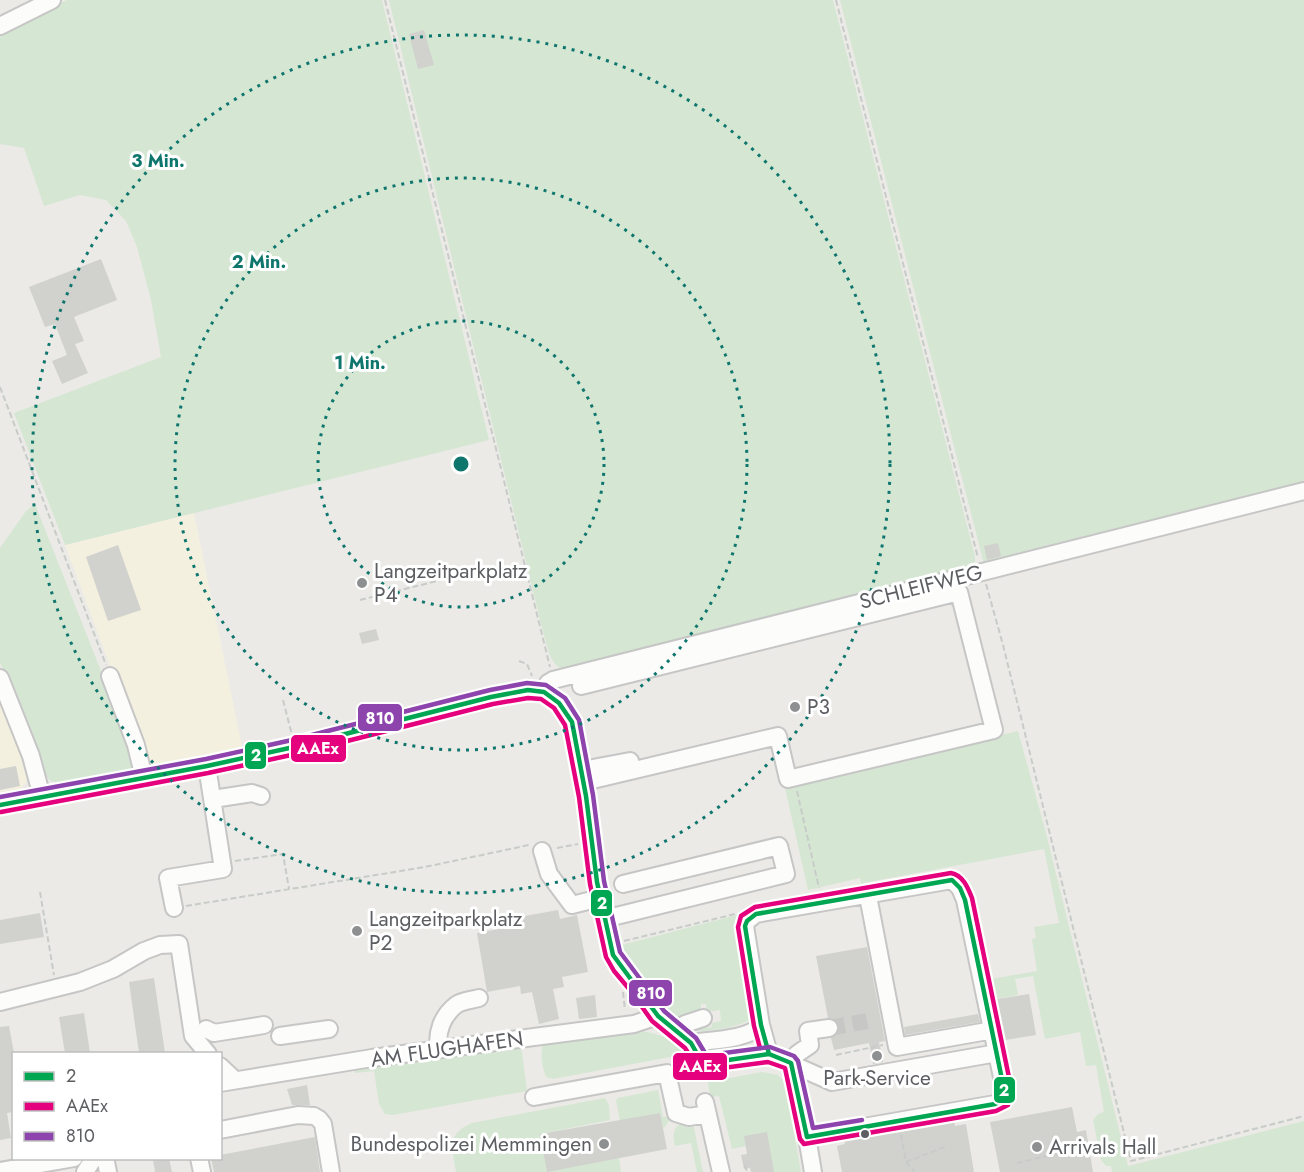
<svg xmlns="http://www.w3.org/2000/svg" width="1304" height="1172" font-family="Jost,sans-serif">
<rect width="100%" height="100%" fill="#ebeae6"/>
<path fill="#f3f0e0" d="M 194,513 L 242,746 L 154,768 L 146,763 L 65,545 Z
M 0,692 L 29,775 L 26,783 L 18,791 L 0,795 Z"/>
<path fill="#d5e6d3" d="M 67,0 L 382,0 L 489,440 L 65,545 L 14,413 L 161,357 L 151,300 L 137,247 L 126,221 L 106,200 L 80,195 L 44,206 L 24,148 L 0,144 L 0,33 Z
M 389,0 L 833,0 L 975,557 L 975,564 L 972,569 L 564,670 C 549,664 548,647 543,632 Z
M 840,0 L 1304,0 L 1304,487 L 984,564 Z
M 35,504 L 133,752 L 135,767 L 133,771 C 118,774 62,787 51,781 C 47,778 44,773 42,770 L 0,662 L 0,548 L 26,511 Z
M 1018,731 L 1046,833 L 1128,1166 L 1304,1121 L 1304,1172 L 1112,1172 L 1111,1166 L 1106,1166 L 1101,1160 L 1093,1120 L 1098,1114 L 1104,1112 L 1096,1065 L 1086,1066 L 1080,1032 L 1045,1039 L 1033,976 L 1015,979 L 1018,995 L 995,999 L 991,979 L 1037,971 L 1032,939 L 1036,938 L 1034,927 L 1059,923 L 1044,849 L 863,883 L 864,891 L 863,891 L 860,878 L 808,890 L 785,788 Z
M 737,915 L 754,1017 C 742,1027 700,1035 685,1029 L 702,1025 L 706,1028 L 712,1027 L 711,1023 L 721,1021 L 720,1010 L 707,1012 L 706,1004 L 701,1004 L 701,1010 L 678,1023 C 654,1003 629,975 618,946 Z
M 645,1032 C 665,1035 680,1042 687,1061 L 673,1064 L 670,1057 L 553,1079 L 546,1077 C 542,1067 540,1055 543,1045 L 545,1043 Z
M 519,1047 L 522,1052 L 527,1091 L 393,1115 L 385,1114 L 379,1104 L 374,1071 L 355,1073 L 354,1068 Z
M 762,1072 L 778,1075 L 785,1082 L 801,1172 L 774,1172 L 746,1146 L 732,1149 L 719,1096 L 710,1097 L 708,1082 Z
M 658,1090 L 663,1117 L 672,1116 L 665,1127 L 663,1128 L 660,1113 L 620,1121 L 616,1100 L 618,1098 Z
M 605,1098 L 609,1105 L 610,1120 L 540,1134 L 547,1171 L 619,1158 L 621,1172 L 456,1172 C 452,1148 446,1134 472,1123 Z
M 682,1123 L 693,1123 L 703,1172 L 697,1172 L 691,1143 L 675,1146 C 673,1135 672,1128 682,1123 Z"/>
<path fill="#d1d1ce" d="M 424,30 L 434,65 L 418,69 L 409,34 Z
M 101,259 L 117,300 L 74,317 L 84,341 L 75,344 L 88,373 L 62,384 L 52,361 L 67,355 L 55,324 L 45,327 L 29,287 Z
M 998,543 L 1001,556 L 987,560 L 984,546 Z
M 118,545 L 141,610 L 108,621 L 86,557 Z
M 376,629 L 379,640 L 362,644 L 359,633 Z
M 16,766 L 20,786 L 0,790 L 0,769 Z
M 558,910 L 560,919 L 577,915 L 588,972 L 562,977 L 564,987 L 553,989 L 559,1019 L 539,1024 L 532,992 L 521,994 L 520,986 L 487,992 L 477,933 L 515,926 L 514,918 Z
M 40,913 L 44,937 L 0,944 L 0,920 Z
M 867,947 L 885,1041 L 879,1042 L 883,1062 L 873,1064 L 869,1043 L 834,1050 L 831,1038 L 838,1032 L 839,1026 L 833,1019 L 828,1018 L 816,956 Z
M 154,978 L 165,1053 L 139,1053 L 129,982 Z
M 1029,994 L 1036,1035 L 1005,1040 L 997,999 Z
M 595,995 L 597,1017 L 579,1019 L 576,998 Z
M 84,1013 L 90,1053 L 65,1053 L 59,1017 Z
M 978,1014 L 980,1022 L 905,1035 L 904,1027 Z
M 9,1026 L 14,1053 L 14,1112 L 7,1113 L 11,1138 L 0,1140 L 0,1027 Z
M 307,1085 L 310,1105 L 292,1105 L 287,1089 Z
M 1072,1107 L 1077,1132 L 1086,1130 L 1093,1172 L 1000,1172 L 990,1122 Z
M 660,1113 L 667,1149 L 547,1172 L 540,1134 Z
M 954,1122 L 955,1126 L 966,1124 L 974,1172 L 842,1172 L 837,1146 L 845,1144 L 844,1141 Z
M 767,1132 L 774,1172 L 751,1172 L 750,1168 L 744,1169 L 741,1155 L 747,1154 L 744,1136 Z
M 315,1137 L 320,1172 L 214,1172 L 211,1158 L 220,1158 L 220,1155 Z
M 169,1158 L 172,1172 L 155,1172 L 153,1160 Z"/>
<g fill="none" stroke-linecap="round" stroke-linejoin="round">
<path stroke="#c7c7c5" stroke-width="16" stroke-dasharray="16 8" stroke-linecap="butt" d="M 829,1028 L 867,1021"/>
<defs>
<path id="minor" d="M 0,26 L 52,0
M 110,676 L 136,745 L 144,778
M 0,678 L 31,756 L 42,797
M 581,686 L 959,592 L 994,730 L 788,779 L 778,736 L 584,782
M 544,692 L 548,683 L 553,680 L 1304,491
M 582,770 L 630,761
M 213,799 L 252,793 L 261,796
M 0,805 L 207,766 L 294,747 L 491,697 L 528,690 L 544,692 L 559,703 L 572,722 L 586,796 L 597,882 L 613,955 L 620,967 L 636,985 L 658,1016 L 691,1043 L 700,1059 L 708,1063 L 769,1054 L 832,1082 L 997,1053
M 542,851 L 549,874 L 572,905 L 600,898
M 868,896 L 897,1047 L 993,1030
M 174,908 L 168,878 L 223,869 L 207,766
M 604,919 L 786,874 L 779,846 L 623,884
M 0,1002 L 80,982 L 113,969 L 144,951 L 160,945 L 179,944 L 193,1036 L 208,1054
M 206,1029 L 214,1033 L 264,1025
M 677,1031 L 685,1024 L 703,1018
M 280,1036 L 329,1029
M 691,1043 C 711,1040 748,1040 761,1025
M 439,1049 C 436,1033 442,1016 456,1005 C 461,1001 472,1000 479,998
M 769,1054 L 761,1025 L 745,926 L 747,921 L 756,914 L 952,880 L 960,888 L 965,900 L 1003,1082 L 1005,1094 L 1002,1100 L 995,1104 L 807,1137 L 791,1063
M 791,1063 L 797,1054 L 810,1045 L 808,1031 L 829,1028
M 220,1066 L 235,1080
M 220,1083 L 372,1058 L 634,1024 L 658,1016
M 534,1097 L 667,1073 L 676,1113 L 689,1117 L 707,1114
M 705,1102 L 721,1172
M 220,1130 L 298,1115 L 314,1116 L 319,1119 L 323,1124 L 331,1172
M 807,1137 L 813,1172
M 199,1158 L 202,1172
M 106,1162 L 108,1172
M 0,1171 L 74,1158
M 85,1172 L 94,1158"/>
</defs>
<use href="#minor" stroke="#c7c6c6" stroke-width="20"/>
<path stroke="#c8ccc9" stroke-width="2" stroke-dasharray="6 3" stroke-linecap="butt" d="M 385,0 L 550,667
M 836,0 L 978,558
M 0,387 L 106,665
M 986,584 L 1003,645 L 1131,1161 L 1304,1116
M 360,600 L 498,566
M 519,661 L 527,664 L 532,676
M 283,700 L 292,735
M 797,791 L 819,888
M 557,848 L 578,844
M 235,861 L 283,854 L 289,889
M 40,892 L 54,975
M 186,906 L 425,867 L 529,845
M 624,941 L 735,914
M 623,992 L 625,1010
M 836,1055 L 883,1045
M 901,1135 L 906,1162 L 947,1146
M 906,1162 L 915,1172
M 1017,1163 L 1064,1152 L 1065,1158
M 745,1165 L 747,1172"/>
<use href="#minor" stroke="#fcfcfb" stroke-width="16"/>
<defs>
<path id="bus-1" d="M 0,805 L 207,766 L 294,747 L 491,697 L 528,690 L 544,692 L 559,703 L 572,722 L 586,796 L 597,882 L 613,955 L 658,1016 L 691,1043 L 700,1059 L 708,1063 L 769,1054
M 952,880 L 960,888 L 965,900 L 1005,1094 L 1002,1100 L 995,1104 L 807,1137 L 791,1063 L 769,1054 L 761,1025 L 745,926 L 747,921 L 756,914 Z"/>
<path id="bus-2" d="M 1,812 L 208,773 L 296,754 L 493,704 L 528,698 L 541,699 L 554,708 L 565,725 L 579,797 L 590,884 L 606,957 L 614,971 L 630,990 L 652,1021 L 685,1048 L 696,1065 L 708,1070 L 768,1062 L 785,1068 L 800,1139 L 804,1144 L 996,1111 L 1008,1105 L 1012,1092 L 972,898 C 968,888 963,875 951,873 L 755,907 L 741,916 L 738,927 L 754,1026 L 760,1048"/>
<path id="bus-3" d="M 0,797 L 206,759 L 292,740 L 490,690 L 527,683 L 546,685 L 565,698 L 579,720 L 593,795 L 604,881 L 620,952 L 664,1011 L 696,1038 L 705,1053 L 709,1055 L 770,1047 L 794,1056 L 798,1061 L 813,1128 L 862,1120"/>
</defs>
<use href="#bus-1" stroke="#fff" stroke-width="9"/>
<use href="#bus-2" stroke="#fff" stroke-width="9"/>
<use href="#bus-3" stroke="#fff" stroke-width="9"/>
<use href="#bus-1" stroke="#00a651" stroke-width="4.5"/>
<use href="#bus-2" stroke="#e5007d" stroke-width="4.5"/>
<use href="#bus-3" stroke="#8e44ad" stroke-width="4.5"/>
</g>
<g fill="none" stroke="#0f766e" stroke-width="3" stroke-dasharray="3 6">
<circle cx="461" cy="464" r="143"/>
<circle cx="461" cy="464" r="286"/>
<circle cx="461" cy="464" r="429"/>
</g>
<g fill="#8e8f90" stroke="#fff" stroke-width="2">
<circle cx="362" cy="583" r="6"/>
<circle cx="795" cy="707" r="6"/>
<circle cx="357" cy="931" r="6"/>
<circle cx="877" cy="1056" r="6"/>
<circle cx="604" cy="1144" r="6"/>
<circle cx="1037" cy="1147" r="6"/>
</g>
<circle fill="#5c5e62" stroke="#fff" stroke-width="2" cx="865" cy="1134" r="5"/>
<g text-anchor="middle" stroke-width="6" stroke-linejoin="round" paint-order="stroke">
<g font-size="21" fill="#5c5e62" stroke="#fff" text-anchor="start">
<text x="374" y="578">Langzeitparkplatz<tspan x="374" dy="24">P4</tspan></text>
<text x="807" y="714">P3</text>
<text x="369" y="926">Langzeitparkplatz<tspan x="369" dy="24">P2</tspan></text>
<text x="877" y="1085" text-anchor="middle">Park-Service</text>
<text x="592" y="1151" text-anchor="end">Bundespolizei Memmingen</text>
<text x="1049" y="1154">Arrivals Hall</text>
</g>
<g font-size="21" fill="#5c5e62" stroke="#fff">
<text transform="translate(921 587) rotate(-14)" y="7">SCHLEIFWEG</text>
<text transform="translate(447 1049) rotate(-8)" y="7">AM FLUGHAFEN</text>
</g>
</g>
<circle cx="461" cy="464" r="9" fill="#0f766e" stroke="#fff" stroke-width="3"/>
<g font-size="18" text-anchor="middle" font-weight="bold" fill="#0f766e" stroke="#fff" stroke-width="6" stroke-linejoin="round" paint-order="stroke">
<text x="158" y="167">3 Min.</text>
<text x="259" y="268">2 Min.</text>
<text x="360" y="369">1 Min.</text>
</g>
<g stroke="#fff" stroke-width="2">
<rect x="357" y="703" width="46" height="29" rx="6" fill="#8e44ad"/>
<rect x="290" y="734" width="57" height="29" rx="6" fill="#e5007d"/>
<rect x="244" y="741" width="23" height="29" rx="6" fill="#00a651"/>
<rect x="590" y="889" width="23" height="28" rx="6" fill="#00a651"/>
<rect x="628" y="979" width="45" height="28" rx="6" fill="#8e44ad"/>
<rect x="672" y="1052" width="56" height="29" rx="6" fill="#e5007d"/>
<rect x="993" y="1076" width="23" height="28" rx="6" fill="#00a651"/>
</g>
<g font-size="16" text-anchor="middle" font-weight="bold" fill="#fff">
<text x="380" y="724">810</text>
<text x="318" y="754">AAEx</text>
<text x="256" y="761">2</text>
<text x="602" y="909">2</text>
<text x="651" y="999">810</text>
<text x="700" y="1072">AAEx</text>
<text x="1004" y="1096">2</text>
</g>
<rect x="12" y="1052" width="210" height="108" fill="#ffffff" stroke="#bebfc0" stroke-width="1.5"/>
<rect x="24" y="1072" width="30" height="9" fill="#00a651" stroke="#bebfc0" stroke-width="1.5"/>
<text x="66" y="1082" font-size="18" fill="#5c5e62">2</text>
<rect x="24" y="1102" width="30" height="9" fill="#e5007d" stroke="#bebfc0" stroke-width="1.5"/>
<text x="66" y="1112" font-size="18" fill="#5c5e62">AAEx</text>
<rect x="24" y="1132" width="30" height="9" fill="#8e44ad" stroke="#bebfc0" stroke-width="1.5"/>
<text x="66" y="1142" font-size="18" fill="#5c5e62">810</text>
</svg>
